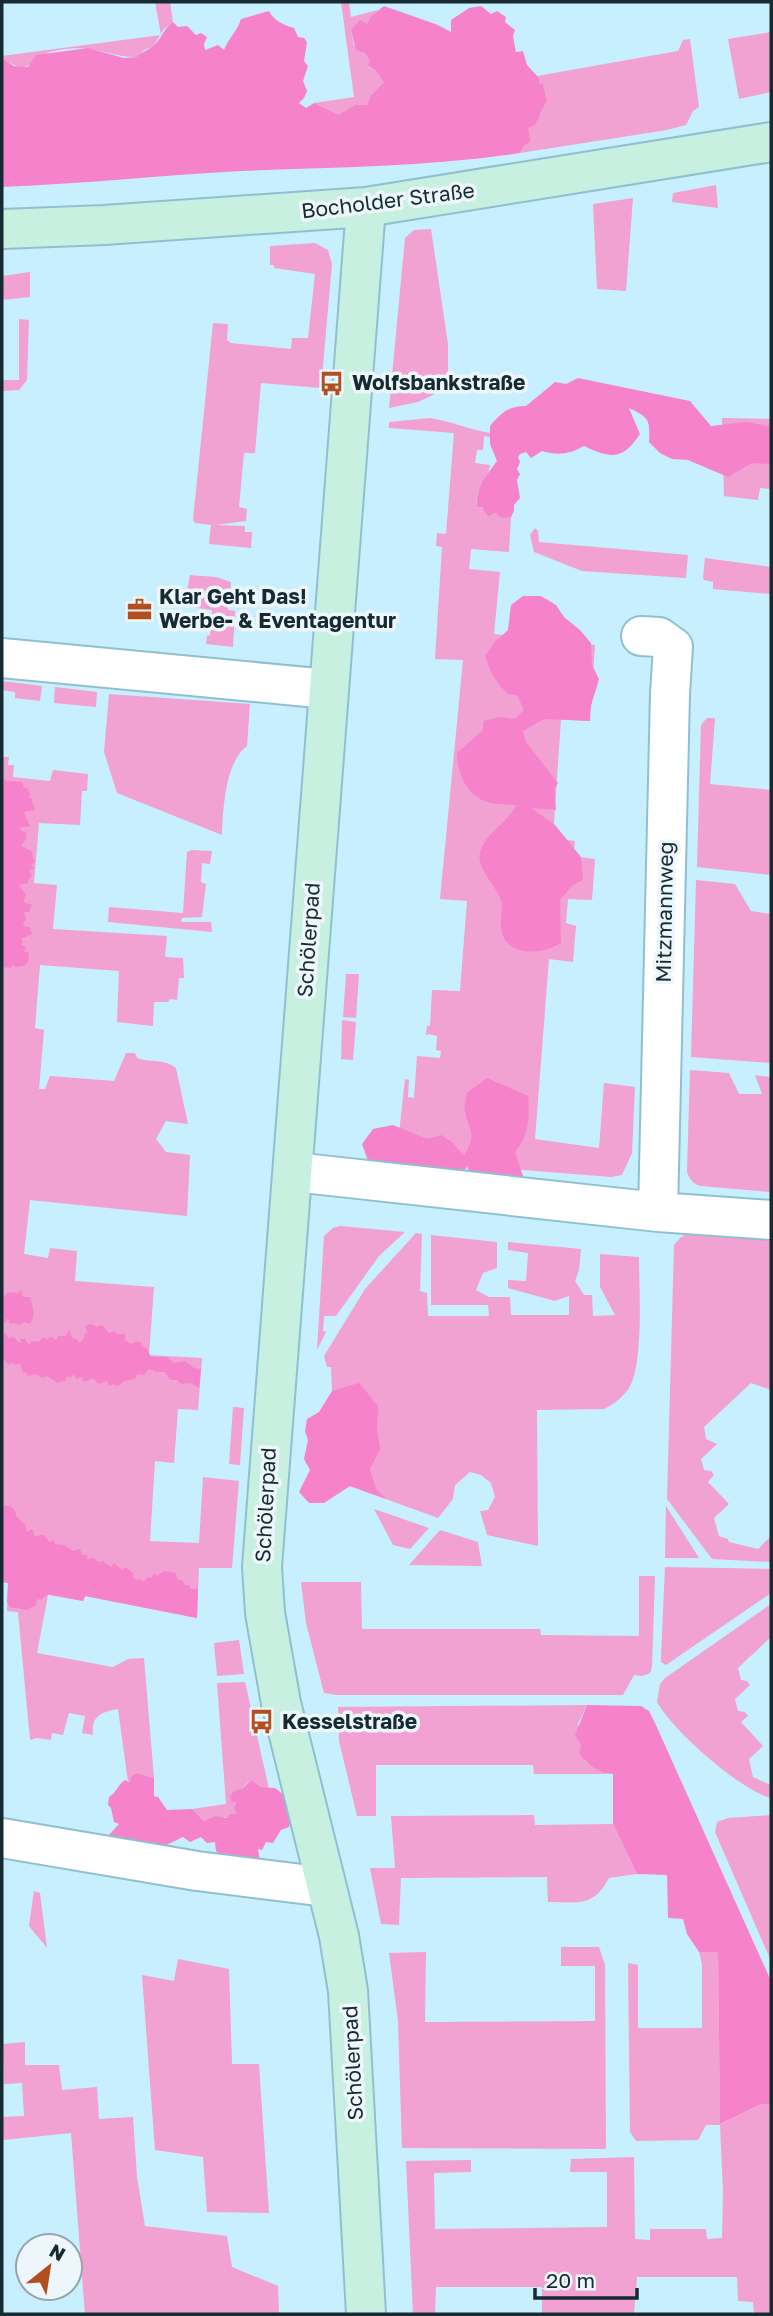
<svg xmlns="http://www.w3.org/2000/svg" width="773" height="2316" font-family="'Golos Text',sans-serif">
<rect width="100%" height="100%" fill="#c7effe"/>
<path fill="#f1a1d2" d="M 155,2 L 170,2 L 173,22 L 163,30 L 154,46 L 144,50 L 138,57 C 120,58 106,51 89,49 C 78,47 60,49 50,52 C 27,59 32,78 2,58 L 2,56 L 161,35 Z
M 341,2 L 349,2 L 351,17 L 378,10 L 371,16 L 367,24 L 355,26 L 351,31 L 354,45 L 371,60 L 368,67 L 376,71 L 385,81 L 371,95 L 367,105 L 355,105 L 337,116 L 314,103 L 354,97 Z
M 771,32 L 771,92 L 739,99 L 728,39 Z
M 690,39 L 699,107 L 693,111 L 686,125 L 667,130 L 520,153 L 528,128 L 541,114 L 547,101 L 543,85 L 539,84 L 539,78 L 537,76 L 678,51 L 683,40 Z
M 716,185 L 718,208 L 672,202 L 673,193 Z
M 633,198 L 626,291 L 597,289 L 593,204 Z
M 431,229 L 448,344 L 448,373 L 442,386 L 433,395 L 418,402 L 389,408 L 405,238 L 414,230 Z
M 315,243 L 328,250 L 332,264 L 321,388 L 261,383 L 255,453 L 244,453 L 239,507 L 247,509 L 246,521 L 215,525 L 245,526 L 245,532 L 252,532 L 251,548 L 209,544 L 211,525 L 195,523 L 193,520 L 213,323 L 228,324 L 227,340 L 231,343 L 291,349 L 292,338 L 308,338 L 315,274 L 274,268 L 274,265 L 270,265 L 270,246 Z
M 30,272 L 30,297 L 2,300 L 2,276 Z
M 19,319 L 29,320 L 27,380 L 19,390 L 2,391 L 2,380 L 19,380 Z
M 430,418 C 451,421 470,430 490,433 L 490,437 L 484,436 L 483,450 L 477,450 L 475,463 L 490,465 C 488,482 474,488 477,507 C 489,506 496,518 511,517 L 509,552 L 471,549 L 469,569 L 500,572 L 494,634 L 595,645 L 590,721 L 561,719 L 553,838 L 575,841 L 573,856 L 595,859 L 592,900 L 568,899 L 566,923 L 576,926 L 573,962 L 549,959 L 535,1139 L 599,1148 L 604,1083 L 635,1087 L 632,1153 L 622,1175 L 611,1177 L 396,1160 L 405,1079 L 409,1080 L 408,1097 L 414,1098 L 417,1056 L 440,1058 L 441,1051 L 436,1050 L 437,1036 L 428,1034 L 426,1036 L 427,1026 L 430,1026 L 432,990 L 460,991 L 467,901 L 440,899 L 463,660 L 435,659 L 442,547 L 436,546 L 437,533 L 446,534 L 454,433 L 389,428 L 389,422 Z
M 722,418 L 771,419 L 771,489 L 760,488 L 758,500 L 724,496 Z
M 535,528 L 538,531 L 539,542 L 688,555 L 686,578 L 582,571 L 534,552 L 530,535 Z
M 705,558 L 771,567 L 771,594 L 713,589 L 713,582 L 704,580 L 703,578 Z
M 190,575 L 216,577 L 231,582 L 228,610 L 235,611 L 233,647 L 206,644 L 207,636 L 210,635 L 212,610 L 184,606 Z
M 2,681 L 42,686 L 40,701 L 15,698 L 15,692 L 2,690 Z
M 55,687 L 97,692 L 96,707 L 54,703 Z
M 109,694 L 250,704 L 247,746 C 225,762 223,810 222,835 L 117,793 L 104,752 Z
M 707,718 L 715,718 L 710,784 L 771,790 L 771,875 L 697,867 L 701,725 Z
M 2,757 L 9,757 L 8,765 L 14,765 L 13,777 L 50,781 L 53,770 L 88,774 L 87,791 L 82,791 L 80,825 L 39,823 L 34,883 L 57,885 L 53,929 L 167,936 L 165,957 L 183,958 L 184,978 L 179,978 L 177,1000 L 170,999 L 168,1002 L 154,1002 L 153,1026 L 117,1022 L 119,971 L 40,965 L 35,1028 L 44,1030 L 39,1089 L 45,1089 L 50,1076 L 114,1081 L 126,1053 L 135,1053 L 137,1058 C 150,1063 164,1058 176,1068 L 188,1124 L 166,1121 L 156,1139 L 166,1152 L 190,1155 L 187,1216 L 30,1200 L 24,1254 L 48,1258 L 50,1248 L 77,1251 L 75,1281 L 154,1287 L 149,1355 L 202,1358 L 198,1410 L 178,1409 L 174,1463 L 155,1461 L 150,1541 L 199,1543 L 203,1477 L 239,1481 L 232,1568 L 199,1568 L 197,1618 L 85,1596 L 83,1601 L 48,1595 L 37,1653 L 113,1667 L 128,1659 L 144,1658 L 154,1778 L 137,1773 L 128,1782 L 118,1709 C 101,1712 91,1716 93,1735 L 82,1733 L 85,1716 L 69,1713 L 63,1735 L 52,1733 L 51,1740 L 37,1738 L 30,1740 L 18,1612 L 7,1611 L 8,1583 L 2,1582 Z
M 192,850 L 212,851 L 210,864 L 202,863 L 201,882 L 206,884 L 202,917 L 182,918 L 181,922 L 211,922 L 212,932 L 108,922 L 109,907 L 183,913 L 187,852 Z
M 696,880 L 735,884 L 751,911 L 771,914 L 771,1063 L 691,1057 Z
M 346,974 L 359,974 L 356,1018 L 343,1017 Z
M 342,1020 L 356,1022 L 353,1060 L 341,1059 L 341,1064 Z
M 690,1070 L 729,1073 L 739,1094 L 762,1094 L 755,1075 L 771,1077 L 771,1192 L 701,1186 C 693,1184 690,1180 687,1172 Z
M 340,1226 L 405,1232 L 379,1256 L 336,1316 L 324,1316 L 323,1331 L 326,1332 L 317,1350 L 324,1236 L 333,1228 Z
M 691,1232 L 771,1240 L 771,1390 L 751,1383 L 704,1427 L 706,1439 L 717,1444 L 701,1459 L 704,1470 L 711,1471 L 714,1475 L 708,1482 L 729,1504 L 714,1518 L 719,1536 L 728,1539 L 729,1542 L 758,1549 L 771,1536 L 771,1562 L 712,1559 L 667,1499 L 674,1245 L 681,1237 Z
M 416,1233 L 422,1234 L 420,1291 L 427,1293 L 428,1316 L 489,1316 L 488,1305 L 431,1305 L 431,1235 L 497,1242 L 497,1268 L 483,1273 L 476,1290 L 489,1297 L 510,1297 L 511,1315 L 569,1315 L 569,1296 L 555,1301 L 508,1288 L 508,1280 L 526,1281 L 528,1253 L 508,1250 L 508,1242 L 581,1249 L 579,1270 L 575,1281 L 584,1295 L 592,1295 L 593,1316 L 615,1315 L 600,1287 L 600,1254 L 639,1257 C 639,1288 644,1364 629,1388 C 623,1397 613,1405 604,1409 L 537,1410 L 538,1546 L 487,1535 L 480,1511 L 488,1510 L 495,1497 L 491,1483 L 481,1475 L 470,1472 L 455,1485 L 453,1499 L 438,1518 L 350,1486 L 332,1391 L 331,1367 L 327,1367 L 324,1356 L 365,1289 Z
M 233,1407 L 244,1408 L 240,1465 L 229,1464 Z
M 666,1506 L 699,1558 L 665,1558 Z
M 374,1509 L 429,1528 L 410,1549 L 393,1545 Z
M 440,1530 L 478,1542 L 482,1566 L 409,1565 Z
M 665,1567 L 771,1569 L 771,1593 L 666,1665 L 661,1662 L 661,1656 Z
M 639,1576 L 655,1576 L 652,1667 L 650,1673 L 642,1676 L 634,1675 L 623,1695 L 337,1695 L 324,1693 L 306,1623 L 301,1582 L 361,1582 L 362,1629 L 540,1629 L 541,1635 L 639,1636 Z
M 771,1604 L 771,1637 L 738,1668 L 741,1680 L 747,1681 L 750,1685 L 735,1699 L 738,1711 L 745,1712 L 748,1716 L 741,1722 L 763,1746 L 749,1759 L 753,1777 L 771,1785 L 771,1798 C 740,1790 673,1731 657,1702 L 660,1684 L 665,1678 Z
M 239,1640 L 244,1674 L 217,1676 L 214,1643 Z
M 245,1682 L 269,1789 L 261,1787 L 251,1780 C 239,1788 237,1800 238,1814 C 226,1818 216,1818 204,1821 L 192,1809 L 226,1804 L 217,1683 Z
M 587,1705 L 578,1724 L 585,1761 L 607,1774 L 534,1774 L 533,1765 L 376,1765 L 376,1816 L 357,1816 L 339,1741 L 338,1707 Z
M 534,1815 L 535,1825 L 613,1824 L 637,1874 L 609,1878 C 593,1908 578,1902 548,1902 L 547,1877 L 401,1878 L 399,1925 L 381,1924 L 370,1868 L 395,1868 L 391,1816 Z
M 771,1815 L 771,1961 L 715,1832 L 717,1822 L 728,1818 Z
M 34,1891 L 40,1893 L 47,1948 L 29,1926 Z
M 561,1947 L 599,1947 L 605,1965 L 606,2149 L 402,2148 L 398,2021 L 389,1953 L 426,1952 L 425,2022 L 595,2021 L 595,1966 L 561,1966 Z
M 718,1951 L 720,2124 L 761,2104 L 771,2105 L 771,2314 L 754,2314 L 753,2302 L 738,2301 L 737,2277 L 637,2277 L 634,2314 L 542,2314 L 542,2287 L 436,2287 L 435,2314 L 413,2314 L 406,2161 L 471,2160 L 471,2172 L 434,2173 L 435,2229 L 607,2227 L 607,2172 L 570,2172 L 571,2159 L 634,2157 L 635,2239 L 650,2240 L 650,2229 L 706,2229 L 707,2239 L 722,2238 L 723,2192 L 720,2125 L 706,2125 L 698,2140 L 636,2141 L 630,2132 L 628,1963 L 638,1965 L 638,2028 L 702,2028 L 702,1964 L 699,1952 Z
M 178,1959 L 229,1969 L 232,2064 L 259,2064 L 269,2213 L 207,2212 L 203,2157 L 155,2150 L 142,1975 L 174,1981 Z
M 25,2042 L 25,2065 L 59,2065 L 62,2090 L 97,2087 L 99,2119 L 133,2117 L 137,2177 L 145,2226 L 227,2236 L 232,2267 L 278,2286 L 279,2314 L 85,2314 L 71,2133 L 3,2140 L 2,2117 L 24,2116 L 22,2083 L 4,2084 L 3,2044 Z"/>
<path fill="#f782cc" d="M 384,6 L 438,25 L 451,32 L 451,20 L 469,8 L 481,6 L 491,14 L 497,11 L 506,17 L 505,22 L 515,30 L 513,36 L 516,52 L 523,51 L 527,65 L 539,78 L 539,84 L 543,84 L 547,101 L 535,125 L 528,128 L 530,142 L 523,146 L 520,153 C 428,167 335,167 242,171 C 162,175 82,184 2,187 L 2,58 L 14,66 L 28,67 L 36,55 L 88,48 L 124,58 L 137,57 C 143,51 147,51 153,46 C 161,41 162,30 173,22 L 178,27 L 187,26 L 196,35 L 201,33 L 207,37 L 204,44 L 205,50 L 218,45 L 224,50 C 228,39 238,30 241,19 L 269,11 C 273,20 285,26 294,28 L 298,37 L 304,38 L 307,42 L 304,61 L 308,66 L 303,81 L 307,91 L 304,98 L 299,103 L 306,108 L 314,103 L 338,115 L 355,105 L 367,105 L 371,95 L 384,82 L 376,71 L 368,66 L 370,60 L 364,53 L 356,50 L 351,30 L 360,20 L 367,24 L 371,16 Z
M 578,378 L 690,401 L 711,426 L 747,422 L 771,427 L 771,464 L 752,463 L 728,477 L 688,460 L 672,459 L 660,453 L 649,442 C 650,420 650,418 629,408 L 640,434 C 623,460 611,459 584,446 C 570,454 558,456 542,451 L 531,458 L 526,452 L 520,454 L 518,457 L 520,462 L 517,469 L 520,474 L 517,480 L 520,498 L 514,505 L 514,511 L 511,517 L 502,518 L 495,513 L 488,516 L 482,507 L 477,507 C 475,489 486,476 497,461 L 490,444 L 490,426 C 501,413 508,406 526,406 L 555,382 L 566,384 Z
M 523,596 L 541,596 L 556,605 L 564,617 L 580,630 L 591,643 L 592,665 L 599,679 C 595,696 589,704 590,721 L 544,719 L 523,731 L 526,742 L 558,783 L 554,789 L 556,810 L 531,808 L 555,825 L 581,857 L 583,880 L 573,885 L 560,900 L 561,943 C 542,955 504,958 501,927 C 500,918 504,909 501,900 C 496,886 476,868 480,852 C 486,832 507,824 516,805 C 506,804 492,805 482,800 C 465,792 457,771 457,753 L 483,730 L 483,721 L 500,717 L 515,719 L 524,710 L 517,695 L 508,694 C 496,683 490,671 485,656 L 495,642 L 508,630 L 511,605 Z
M 2,777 L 7,781 L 23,782 L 23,787 L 29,789 L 28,791 L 31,794 L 28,797 L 33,799 L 32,802 L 35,808 L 34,810 L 24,812 L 30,826 L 18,828 L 26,833 L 26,839 L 21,846 L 33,852 L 32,855 L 35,862 L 31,865 L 35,868 L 29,871 L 32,876 L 28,880 L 28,883 L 19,885 L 26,895 L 23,902 L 32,905 L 29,912 L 24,912 L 26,920 L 23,923 L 24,926 L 30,927 L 32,934 L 21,939 L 23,942 L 21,945 L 26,947 L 24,951 L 29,953 L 28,962 L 23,966 L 15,967 L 13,965 L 10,968 L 5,967 L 2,971 Z
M 487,1078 L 528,1096 C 530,1117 529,1135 515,1152 L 527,1188 L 467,1185 L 468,1166 L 458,1177 L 372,1172 L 362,1144 L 373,1129 L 393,1125 L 427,1139 L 441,1135 L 453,1143 L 464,1156 C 478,1132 469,1133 465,1111 C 464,1105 466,1098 467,1093 Z
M 20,1290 L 22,1291 L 23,1297 L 30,1297 C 33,1308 36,1315 30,1324 L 24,1322 L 20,1325 L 14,1323 L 10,1324 L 7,1318 L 6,1322 L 2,1323 L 2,1295 L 5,1296 L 9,1292 L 18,1293 Z
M 91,1324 L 97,1327 L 102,1325 L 109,1333 L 115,1331 L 117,1334 L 125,1334 L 125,1340 L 131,1344 L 137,1341 L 142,1343 L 141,1346 L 147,1349 L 151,1357 L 167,1357 L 174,1363 L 185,1361 L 194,1368 L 201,1369 L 199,1388 L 190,1383 L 181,1384 L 177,1380 L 170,1380 L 165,1372 L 156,1372 L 149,1369 L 144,1375 L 137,1374 L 135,1379 L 124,1381 L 118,1386 L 113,1384 L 109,1386 L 107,1381 L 98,1384 L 93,1378 L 85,1382 L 82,1380 L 83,1377 L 76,1379 L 74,1374 L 71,1377 L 66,1377 L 65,1381 L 58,1382 L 59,1384 L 47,1376 L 42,1378 L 36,1374 L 28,1376 L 26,1372 L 23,1373 L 20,1363 L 17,1365 L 11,1363 L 8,1365 L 5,1360 L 2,1363 L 2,1334 L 5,1333 L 8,1338 L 14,1337 L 18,1342 L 21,1342 L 20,1339 L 25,1339 L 26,1342 L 30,1344 L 31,1341 L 39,1342 L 43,1337 L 46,1340 L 51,1337 L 56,1340 L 58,1336 L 66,1336 L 69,1330 L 72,1338 L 77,1339 L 79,1343 L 84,1339 L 85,1333 L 88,1334 L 85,1326 Z
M 359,1383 L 378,1406 L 377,1427 L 380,1449 L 370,1469 L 376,1489 L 386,1499 L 350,1486 L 324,1503 L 309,1503 L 299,1492 L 310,1470 L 304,1459 L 308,1440 L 305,1431 L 307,1419 L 319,1412 L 332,1391 Z
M 2,1506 L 10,1506 L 15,1510 L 16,1516 L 25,1524 L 27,1532 L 32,1529 L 35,1536 L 44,1535 L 49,1542 L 53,1540 L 55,1544 L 64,1545 L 73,1551 L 80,1549 L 82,1555 L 87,1555 L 87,1559 L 94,1558 L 98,1562 L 103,1561 L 111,1567 L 114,1563 L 122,1570 L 125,1567 L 133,1573 L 133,1576 L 137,1581 L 138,1579 L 144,1581 L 148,1577 L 151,1578 L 154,1574 L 159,1576 L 159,1574 L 165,1571 L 176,1573 L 177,1579 L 183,1581 L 185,1585 L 189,1585 L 191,1589 L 198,1589 L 197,1618 L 85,1596 L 83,1601 L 48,1594 L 41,1600 L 37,1599 L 35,1607 L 33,1606 L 27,1610 L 10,1607 L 7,1602 L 8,1583 L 2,1582 Z
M 587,1705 L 641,1706 L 649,1711 L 655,1723 L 771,1981 L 771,2105 L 761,2104 L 720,2124 L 718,1952 L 699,1952 L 687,1934 L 683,1919 L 668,1918 L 667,1875 L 637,1874 L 613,1824 L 613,1774 C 600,1774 586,1763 579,1753 L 581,1745 L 575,1735 Z
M 137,1773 L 154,1778 L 154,1796 L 158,1797 L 167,1810 L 192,1809 L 204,1821 L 216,1816 L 226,1818 L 230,1814 L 237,1814 L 234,1808 L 237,1802 L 232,1802 L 230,1797 L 234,1791 L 242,1789 L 251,1780 L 261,1787 L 275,1788 L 293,1802 L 292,1819 L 289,1827 L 281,1830 L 273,1843 L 266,1842 L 262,1850 L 258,1849 L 262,1874 L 225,1858 L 216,1851 L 215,1842 L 207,1843 L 201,1837 L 190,1842 L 183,1837 L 160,1848 L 154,1842 L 147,1842 L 143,1846 L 109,1849 L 109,1835 L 119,1824 L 114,1822 L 111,1808 L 108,1805 L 109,1797 C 118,1791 118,1784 125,1780 L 129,1782 L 132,1776 Z"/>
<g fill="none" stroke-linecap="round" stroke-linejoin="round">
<defs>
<path id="street" d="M 641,636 L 659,637 L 673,647 L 670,694 L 658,1212
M 2,658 L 328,689
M 294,1172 L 658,1212 L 771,1220
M 2,1838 L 197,1871 L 326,1887"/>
<path id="secondary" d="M 2,229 L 104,225 L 366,207 L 771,142
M 366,2314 L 348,1991 L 339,1936 L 281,1703 L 265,1613 L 262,1567 L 366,207"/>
</defs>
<use href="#street" stroke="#8fc0d2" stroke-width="42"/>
<use href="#secondary" stroke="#8fc0d2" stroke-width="42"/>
<use href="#street" stroke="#fff" stroke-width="38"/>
<use href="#secondary" stroke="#c8f0e0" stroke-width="38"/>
</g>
<defs>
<symbol id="bus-bare" viewBox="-9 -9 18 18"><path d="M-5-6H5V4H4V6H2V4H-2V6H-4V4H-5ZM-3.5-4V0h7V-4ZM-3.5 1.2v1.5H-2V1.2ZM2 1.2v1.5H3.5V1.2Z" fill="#b34e1f" stroke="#edf6fa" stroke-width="2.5" paint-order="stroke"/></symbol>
<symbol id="office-bare" viewBox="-9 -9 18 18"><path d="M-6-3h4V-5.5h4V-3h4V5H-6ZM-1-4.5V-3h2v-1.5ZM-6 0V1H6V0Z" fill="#b34e1f" stroke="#edf6fa" stroke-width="2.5" paint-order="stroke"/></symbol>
</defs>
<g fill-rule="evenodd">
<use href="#bus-bare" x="314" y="366" width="35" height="35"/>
<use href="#office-bare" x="122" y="592" width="35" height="35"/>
<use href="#bus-bare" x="244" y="1704" width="35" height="35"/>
</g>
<g text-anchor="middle" stroke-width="7" stroke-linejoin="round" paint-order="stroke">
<g font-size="21" fill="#162a31" stroke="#edf6fa">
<text transform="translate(388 201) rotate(-7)" y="7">Bocholder Straße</text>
<text transform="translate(665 912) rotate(-89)" y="7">Mitzmannweg</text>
<text transform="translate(309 940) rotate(-86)" y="7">Schölerpad</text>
<text transform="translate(266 1505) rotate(-87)" y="7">Schölerpad</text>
<text transform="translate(353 2063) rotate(-93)" y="7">Schölerpad</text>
</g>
<g font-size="21" font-weight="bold" fill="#162a31" stroke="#edf6fa" text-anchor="start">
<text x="352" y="390">Wolfsbankstraße</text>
<text x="159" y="604">Klar Geht Das!<tspan x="159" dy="24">Werbe- &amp; Eventagentur</tspan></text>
<text x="282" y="1729">Kesselstraße</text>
</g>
</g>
<rect width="773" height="2316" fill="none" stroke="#162a31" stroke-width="7"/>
<g transform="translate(49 2267) rotate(30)"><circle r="33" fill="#edf6fa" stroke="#97a4aa" stroke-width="2"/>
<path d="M0-5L12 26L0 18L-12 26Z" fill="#b34e1f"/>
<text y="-10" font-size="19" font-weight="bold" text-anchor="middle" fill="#162a31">N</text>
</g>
<path d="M535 2288v10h102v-10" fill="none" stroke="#162a31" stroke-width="3.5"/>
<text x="546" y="2288" font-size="21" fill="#162a31" stroke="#edf6fa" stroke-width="5" paint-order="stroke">20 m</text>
</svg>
